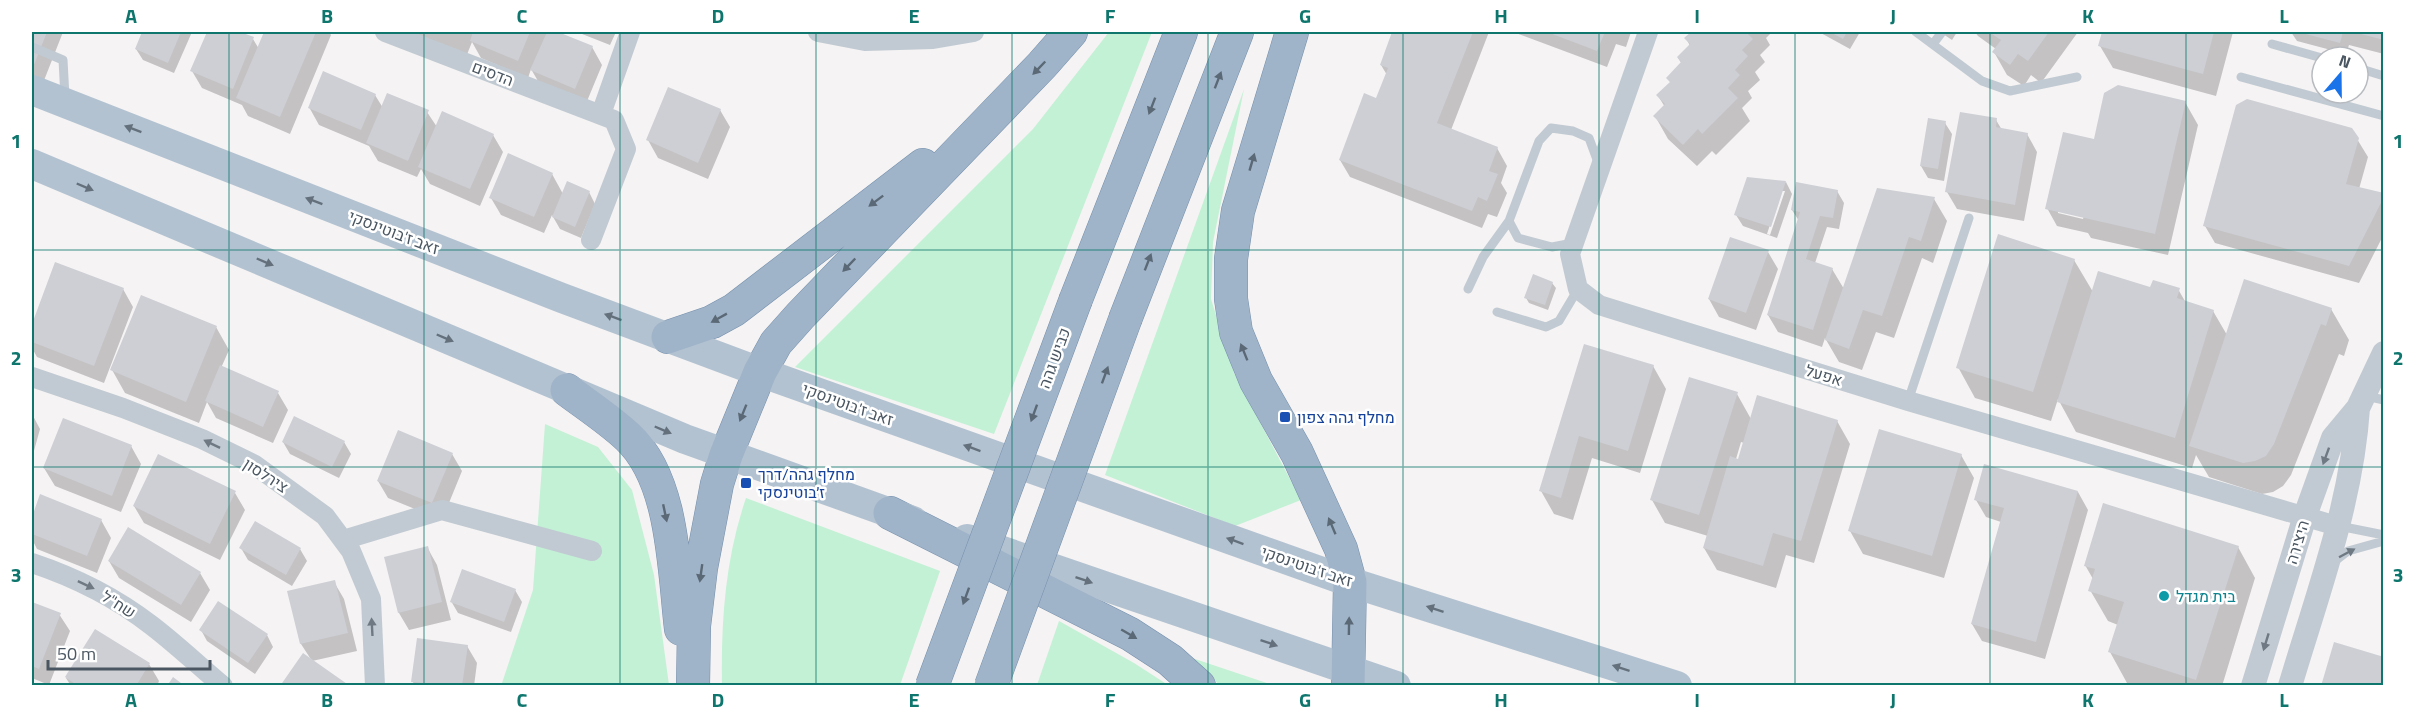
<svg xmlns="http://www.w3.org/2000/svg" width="2415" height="717" font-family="'Titillium Web',Heebo,sans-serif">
<rect width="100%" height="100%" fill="#f5f3f3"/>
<path fill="#c3f1d5" d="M 1109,32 L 1152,32 L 994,434 L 795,367 L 1033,129 Z
M 1244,89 L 1213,242 L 1211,299 L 1234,373 L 1301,500 L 1235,526 L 1105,475 Z
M 545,424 L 598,447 L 632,490 L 654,575 L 669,685 L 501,686 L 533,590 Z
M 746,498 L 940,571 L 900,685 L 722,685 C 721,622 725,559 746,498 Z
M 1059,621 L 1134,663 L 1168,685 L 1037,685 Z
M 1180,654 L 1273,685 L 1220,685 Z"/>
<path fill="#0003" fill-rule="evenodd" d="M 32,32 L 63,32 L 43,83 L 32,79 Z
M 144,32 L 192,32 L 174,73 L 143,60 L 136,49 Z
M 208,32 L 237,32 L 253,39 L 259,49 L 266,32 L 329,32 L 331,35 L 290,134 L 248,116 L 242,105 L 202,88 L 192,71 Z
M 402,32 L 554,32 L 592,47 L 602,65 L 585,106 L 542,88 L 531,69 L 528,78 L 481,58 L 472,42 L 466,57 Z
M 577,32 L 616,32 L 610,45 Z
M 1394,32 L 1489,32 L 1451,130 L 1497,148 L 1507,166 L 1501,183 L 1507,193 L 1497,217 L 1488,214 L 1482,228 L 1350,177 L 1340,160 L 1377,99 L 1387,75 L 1381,65 Z
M 1513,32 L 1631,32 L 1626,47 L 1616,44 L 1607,67 Z
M 1693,32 L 1772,32 L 1766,38 L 1770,45 L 1760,55 L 1765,62 L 1755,72 L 1760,80 L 1748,91 L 1752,98 L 1742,108 L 1750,121 L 1716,155 L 1712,151 L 1697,166 L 1668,139 L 1655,116 L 1665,107 L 1658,96 L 1671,83 L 1667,78 L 1682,64 L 1678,58 L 1690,46 L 1686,38 Z
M 1819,32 L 1860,32 L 1850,49 Z
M 1940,32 L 1957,32 L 1952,40 Z
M 1975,32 L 2078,32 L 2041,83 L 2031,75 L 2024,86 L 2007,75 L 1994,52 L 1996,49 L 1978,36 Z
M 2104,32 L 2233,32 L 2216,96 L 2113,68 L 2100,46 Z
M 2291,32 L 2384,32 L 2384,54 L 2349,45 L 2346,54 L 2297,41 Z
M 375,95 L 383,108 L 427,112 L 437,127 L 493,135 L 503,152 L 480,206 L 430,184 L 421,169 L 417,177 L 378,161 L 369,146 L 319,125 L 309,107 Z
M 2185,102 L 2198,125 L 2168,255 L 2091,238 L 2088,233 L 2057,226 L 2047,208 L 2094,141 ZM 2058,210 L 2084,216 L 2083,219 L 2058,213 Z
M 720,110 L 730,127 L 708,179 L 658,158 L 648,140 Z
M 1996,120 L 2002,130 L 2027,134 L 2037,152 L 2024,221 L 1957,209 L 1947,192 Z
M 1945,123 L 1952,134 L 1944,181 L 1928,178 L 1921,166 Z
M 2357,139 L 2368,157 L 2359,189 L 2384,195 L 2384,234 L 2359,283 L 2215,243 L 2205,226 Z
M 552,174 L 563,194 L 589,192 L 595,204 L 581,238 L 560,229 L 552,215 L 544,233 L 501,215 L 491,198 Z
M 1786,182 L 1792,194 L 1777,238 L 1743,226 L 1736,215 ZM 1781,191 L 1785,191 L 1770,235 L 1767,234 Z
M 1837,191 L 1844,203 L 1839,229 L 1827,227 L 1815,263 L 1832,269 L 1844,289 L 1934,199 L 1947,221 L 1933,263 L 1922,258 L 1894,338 L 1876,332 L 1862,370 L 1839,362 L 1825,338 L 1822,347 L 1778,332 L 1768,315 L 1799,221 L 1792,210 Z
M 1768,252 L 1778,269 L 1756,330 L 1719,317 L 1709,299 Z
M 2074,260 L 2093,292 L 2178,289 L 2186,303 L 2213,311 L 2227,335 L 2331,309 L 2349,340 L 2344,356 L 2339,354 L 2291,475 L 2283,486 L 2273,492 L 2262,494 L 2209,477 L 2196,455 L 2192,468 L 2076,432 L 2058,399 L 2051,421 L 1975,398 L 1958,367 Z
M 55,264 L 123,289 L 133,307 L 104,383 L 37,357 L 32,348 L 32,328 Z
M 1552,283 L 1556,288 L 1548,310 L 1529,303 L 1526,298 Z
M 32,298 L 34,302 L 32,314 Z
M 216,327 L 229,350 L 221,368 L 278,393 L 288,410 L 273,443 L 216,418 L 207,402 L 199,423 L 125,393 L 111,368 Z
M 1585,346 L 1653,366 L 1666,389 L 1640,473 L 1592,458 L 1573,520 L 1554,514 L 1541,491 Z
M 1737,394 L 1751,419 L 1837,421 L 1850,444 L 1814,563 L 1786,555 L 1776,588 L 1717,570 L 1704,548 L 1708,536 L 1665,523 L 1652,500 ZM 1741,442 L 1744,443 L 1739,460 L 1736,459 Z
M 32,414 L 40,429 L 32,458 Z
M 283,442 L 344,442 L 351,454 L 339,478 L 290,454 Z
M 131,446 L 141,464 L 121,512 L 55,486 L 44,468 Z
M 452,454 L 462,471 L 442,520 L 388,498 L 378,481 Z
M 1961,455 L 1974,478 L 1944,578 L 1863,554 L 1850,531 Z
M 2078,492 L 2088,510 L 2045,659 L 1982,641 L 1972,624 L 2001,522 L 1986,517 L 1976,500 Z
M 235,493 L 245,510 L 220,560 L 144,523 L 134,506 Z
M 41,496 L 101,520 L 111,538 L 97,573 L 37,549 L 32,539 L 32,521 Z
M 427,547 L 437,565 L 451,620 L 409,630 L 399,613 L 385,558 Z
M 2238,547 L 2255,578 L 2222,686 L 2136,686 L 2127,683 L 2110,652 L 2118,625 L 2108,621 L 2090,590 L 2093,579 L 2085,565 Z
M 241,548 L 300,549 L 307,561 L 292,586 L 248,560 Z
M 109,561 L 200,573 L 210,590 L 191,622 L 119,578 Z
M 334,582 L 344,599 L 357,651 L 312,661 L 301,644 L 289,592 Z
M 515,590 L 522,602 L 511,632 L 458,613 L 451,601 Z
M 32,603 L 59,614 L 70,631 L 49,685 L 32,678 Z
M 201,630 L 267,635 L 273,647 L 255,674 L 207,641 Z
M 467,646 L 477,663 L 474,686 L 415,686 L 413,682 Z
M 149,664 L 159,681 L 157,686 L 71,686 L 66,678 Z"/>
<path fill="#cdcfd5" d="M 32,32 L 47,32 L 32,70 Z
M 142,32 L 181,32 L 168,63 L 135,49 Z
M 207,32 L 240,32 L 254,37 L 233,89 L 190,71 Z
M 264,32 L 316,32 L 280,117 L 236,98 Z
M 473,32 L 530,32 L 518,61 L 470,41 Z
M 547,32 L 558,32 L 593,46 L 575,89 L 530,70 Z
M 1392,32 L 1473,32 L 1437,123 L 1498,147 L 1489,171 L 1498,174 L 1487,201 L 1478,197 L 1472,211 L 1339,160 L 1364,93 L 1376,98 L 1388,68 L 1380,65 Z
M 1547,32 L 1605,32 L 1597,51 Z
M 1691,32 L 1748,32 L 1747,33 L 1753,39 L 1742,50 L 1748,56 L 1735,70 L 1740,75 L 1728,88 L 1738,98 L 1702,134 L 1698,129 L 1683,145 L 1653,116 L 1665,104 L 1656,95 L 1670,82 L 1666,78 L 1681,62 L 1677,57 L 1690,44 L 1684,38 Z
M 1830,32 L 1847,32 L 1843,39 Z
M 1989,32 L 2049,32 L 2028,61 L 2018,54 L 2010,65 L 1992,52 L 2001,40 Z
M 2102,32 L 2214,32 L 2203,74 L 2098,46 Z
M 2298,32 L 2343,32 L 2340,43 Z
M 2353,32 L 2384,32 L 2384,40 Z
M 323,71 L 376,94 L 361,130 L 308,108 Z
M 2118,85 L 2186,101 L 2155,234 L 2045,209 L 2063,132 L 2094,139 L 2104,93 Z
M 668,87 L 721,109 L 698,163 L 646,140 Z
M 387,93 L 429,110 L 408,161 L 366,143 Z
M 2247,99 L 2352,128 L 2359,138 L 2346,184 L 2384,193 L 2384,197 L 2349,266 L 2203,226 L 2236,105 Z
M 442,111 L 494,134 L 470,189 L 418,167 Z
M 1960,112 L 1997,118 L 1996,127 L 2028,133 L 2015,205 L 1945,192 Z
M 1928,118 L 1946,121 L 1938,169 L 1920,166 Z
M 508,153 L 553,173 L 534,217 L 489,198 Z
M 1747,177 L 1786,181 L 1771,227 L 1734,215 Z
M 567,181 L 590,191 L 575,227 L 552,217 Z
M 1796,182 L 1838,190 L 1833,218 L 1820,216 L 1806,259 L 1833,268 L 1813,330 L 1767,315 L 1800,212 L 1791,210 Z
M 1877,188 L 1935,197 L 1921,241 L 1909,237 L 1882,316 L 1863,310 L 1849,349 L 1825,340 Z
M 1998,234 L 2075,259 L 2033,392 L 1956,368 Z
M 1730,237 L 1769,250 L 1746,313 L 1708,299 Z
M 55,262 L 124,288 L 94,366 L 32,342 L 32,324 Z
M 2098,271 L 2150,287 L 2153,280 L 2180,288 L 2177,298 L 2214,310 L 2175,438 L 2057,402 Z
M 1533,274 L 1553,282 L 1545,305 L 1524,298 Z
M 2244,279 L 2332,308 L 2326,326 L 2321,324 L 2274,444 L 2266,456 L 2255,461 L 2243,463 L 2189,446 Z
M 141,295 L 217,326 L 186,402 L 110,370 Z
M 1584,344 L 1654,365 L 1628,451 L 1579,436 L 1561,498 L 1539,491 Z
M 220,365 L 279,391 L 263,427 L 205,401 Z
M 1689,377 L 1738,392 L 1699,515 L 1650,500 Z
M 1757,395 L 1838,420 L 1801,541 L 1773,533 L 1763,566 L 1703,548 L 1730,456 L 1738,459 Z
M 294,416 L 345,441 L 332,467 L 282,442 Z
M 63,418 L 132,445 L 112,496 L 43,468 Z
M 1879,429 L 1962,454 L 1932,556 L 1848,531 Z
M 398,430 L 453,453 L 432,503 L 377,481 Z
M 158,454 L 236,491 L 210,544 L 133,506 Z
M 1984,464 L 2078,491 L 2036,642 L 1971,624 L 2004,508 L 1974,500 Z
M 40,494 L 102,519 L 87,556 L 32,534 L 32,517 Z
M 2103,503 L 2239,546 L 2196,680 L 2108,652 L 2124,602 L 2088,591 L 2095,569 L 2084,566 Z
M 255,521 L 301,548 L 286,575 L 239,548 Z
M 128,527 L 201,572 L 181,605 L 108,561 Z
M 428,546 L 442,602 L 398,613 L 384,557 Z
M 462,569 L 516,589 L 504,622 L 450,602 Z
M 335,580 L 348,633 L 300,644 L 287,591 Z
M 218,601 L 268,634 L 248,663 L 199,630 Z
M 32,602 L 61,613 L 39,669 L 32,666 Z
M 95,629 L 150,663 L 136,686 L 78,686 L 65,677 Z
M 417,638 L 468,645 L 462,686 L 411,682 Z
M 2334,642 L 2384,657 L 2384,686 L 2321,686 Z
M 303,653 L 350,686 L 280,686 Z
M 173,677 L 185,686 L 167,686 Z"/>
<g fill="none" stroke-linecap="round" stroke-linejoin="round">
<defs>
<path id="trunk" d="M 1292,32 L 1238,211 L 1231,259 L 1231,299 L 1236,332 L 1256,381 L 1297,453 L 1341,549 L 1350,582 L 1348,686
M 1076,299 L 1181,32
M 1126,317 L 1237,32
M 668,337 L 712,322 L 734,310 L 923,165
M 567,390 C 587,405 610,420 628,437 C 674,480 674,570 681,629
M 890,513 L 1130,634 L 1170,660 L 1199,686
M 693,686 L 694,626 L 701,568 L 717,484 L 726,455 L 760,372 L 776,343 L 800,316 L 1042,65 L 1071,32"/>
</defs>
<use href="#trunk" stroke="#7690ad" stroke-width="34"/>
<path stroke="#c1cad2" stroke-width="9" d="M 1916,32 L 1982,81 L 2010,91 L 2077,77
M 1933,44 L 1942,32
M 2272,44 L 2322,58
M 32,47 L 63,60 L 65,97
M 2358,68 L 2384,76
M 2241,77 L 2384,116
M 1573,243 L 1552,247 L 1518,238 L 1509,221 L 1539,141 L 1551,128 L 1573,131 L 1589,138 L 1599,165
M 1468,289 L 1483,257 L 1509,221
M 1497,312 L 1546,327 L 1559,321 L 1578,289
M 2366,396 L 2384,400
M 1908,401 L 1969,218
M 2339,526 L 2384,535
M 2335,561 L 2348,551 L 2384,541"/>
<path stroke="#c1cad2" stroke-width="20" d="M 385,32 L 614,120 L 626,149 L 591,240
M 818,32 L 865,41 L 933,39 L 974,32
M 1648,32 L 1570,254 L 1578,289 L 1599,305 L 1908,401 L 2337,526
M 601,114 L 630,32
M 32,377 L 123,408 L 202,439 L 255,465 L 325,516 L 351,551 L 371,599 L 375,686
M 343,540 L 442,510 L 592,551
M 32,563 C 74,577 116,598 151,625 C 176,644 199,666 223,686"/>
<path stroke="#c1cad2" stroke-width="24" d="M 2253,686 L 2305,516 L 2333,438 L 2358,408 L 2384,353
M 2290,686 C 2317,595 2352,503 2358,408"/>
<path stroke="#b3c2d1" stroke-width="30" d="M 32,90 L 562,298 L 760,372 L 1350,582 L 1677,686
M 32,164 L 685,439 L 913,521
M 967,539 L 1396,686"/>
<use href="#trunk" stroke="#9fb4c9" stroke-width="33"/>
<defs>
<path id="trunk-bridge" d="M 932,686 L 1076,299
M 991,686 L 1126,317"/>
</defs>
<use href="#trunk-bridge" stroke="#7690ad" stroke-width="34" stroke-linecap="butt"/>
<use href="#trunk-bridge" stroke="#9fb4c9" stroke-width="33"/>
</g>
<defs><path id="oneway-solid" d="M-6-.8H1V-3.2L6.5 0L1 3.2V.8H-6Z" transform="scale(1.5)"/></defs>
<g fill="#5b6976">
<use href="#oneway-solid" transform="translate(1039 68) rotate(134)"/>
<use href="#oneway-solid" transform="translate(1218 80) rotate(-69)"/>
<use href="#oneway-solid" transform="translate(1152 106) rotate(111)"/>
<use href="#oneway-solid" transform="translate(1252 162) rotate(-74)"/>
<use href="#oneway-solid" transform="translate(876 201) rotate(143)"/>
<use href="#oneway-solid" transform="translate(1148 262) rotate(-69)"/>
<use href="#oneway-solid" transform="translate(849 265) rotate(134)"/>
<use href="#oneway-solid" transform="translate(719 318) rotate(151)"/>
<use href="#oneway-solid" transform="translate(1244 352) rotate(-112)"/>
<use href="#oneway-solid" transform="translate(1105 375) rotate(-70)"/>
<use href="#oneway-solid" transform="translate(743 413) rotate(112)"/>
<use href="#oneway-solid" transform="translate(1034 413) rotate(110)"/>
<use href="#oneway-solid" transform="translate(665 513) rotate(78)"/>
<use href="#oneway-solid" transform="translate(1332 526) rotate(-113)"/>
<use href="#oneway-solid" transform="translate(701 573) rotate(98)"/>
<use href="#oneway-solid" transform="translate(966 596) rotate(110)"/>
<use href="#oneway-solid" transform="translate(1349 626) rotate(-89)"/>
<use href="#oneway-solid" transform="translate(1129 634) rotate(30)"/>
</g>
<g fill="#64717d">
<use href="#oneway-solid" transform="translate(133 129) rotate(-159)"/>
<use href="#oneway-solid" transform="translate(85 187) rotate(23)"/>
<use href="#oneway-solid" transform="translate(314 201) rotate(-159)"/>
<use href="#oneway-solid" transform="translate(265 262) rotate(23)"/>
<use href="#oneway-solid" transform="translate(613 317) rotate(-160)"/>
<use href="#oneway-solid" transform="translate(445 338) rotate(23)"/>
<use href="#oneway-solid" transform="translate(663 430) rotate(23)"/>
<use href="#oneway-solid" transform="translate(972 448) rotate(-160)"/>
<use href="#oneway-solid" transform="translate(1235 541) rotate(-160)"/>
<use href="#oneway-solid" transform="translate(1084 580) rotate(19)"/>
<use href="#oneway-solid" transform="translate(1435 609) rotate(-162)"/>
<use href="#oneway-solid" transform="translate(1269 643) rotate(19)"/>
<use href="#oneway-solid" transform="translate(1621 668) rotate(-162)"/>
</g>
<g fill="#6e7983">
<use href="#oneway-solid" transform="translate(212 444) rotate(-154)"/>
<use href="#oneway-solid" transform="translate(2326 456) rotate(110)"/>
<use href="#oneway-solid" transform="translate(2347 553) rotate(-28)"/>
<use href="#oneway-solid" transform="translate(86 585) rotate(25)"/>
<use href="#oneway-solid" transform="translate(372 627) rotate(-93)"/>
<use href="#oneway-solid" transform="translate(2266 642) rotate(107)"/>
</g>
<path fill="none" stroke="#0f766e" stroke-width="1.5" stroke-opacity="0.55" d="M 229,32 L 229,686M 424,32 L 424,686M 620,32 L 620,686M 816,32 L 816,686M 1012,32 L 1012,686M 1208,32 L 1208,686M 1403,32 L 1403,686M 1599,32 L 1599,686M 1795,32 L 1795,686M 1990,32 L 1990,686M 2186,32 L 2186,686M 32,250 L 2384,250M 32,467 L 2384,467"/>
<g fill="#1a4fb4" stroke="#fff" stroke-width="2">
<rect x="1279" y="411" width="12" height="12" rx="3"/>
<rect x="740" y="477" width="12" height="12" rx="3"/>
</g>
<circle fill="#0f9aa8" stroke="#fff" stroke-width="2" cx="2164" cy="596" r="6"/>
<g text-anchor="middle" stroke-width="5" stroke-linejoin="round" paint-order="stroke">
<g font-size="16" fill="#4a5661" stroke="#fff">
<text transform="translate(493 73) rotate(21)" y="6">הדסים</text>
<text transform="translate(394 232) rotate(21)" y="6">זאב ז'בוטינסקי</text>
<text transform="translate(1054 358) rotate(-70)" y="6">כביש גהה</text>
<text transform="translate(1824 375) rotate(17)" y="6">אפעל</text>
<text transform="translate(848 404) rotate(20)" y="6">זאב ז'בוטינסקי</text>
<text transform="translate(266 475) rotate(33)" y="6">צירלסון</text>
<text transform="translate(2297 542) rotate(-73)" y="6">היצירה</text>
<text transform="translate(1307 566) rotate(19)" y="6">זאב ז'בוטינסקי</text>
<text transform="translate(119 604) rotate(32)" y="6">שח"ל</text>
</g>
<g font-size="16" fill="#164399" stroke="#fff" text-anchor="start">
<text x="1297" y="423">מחלף גהה צפון</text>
<text x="758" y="480">מחלף גהה/דרך<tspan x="758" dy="18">ז׳בוטינסקי</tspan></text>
</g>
<g font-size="16" fill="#0d838f" stroke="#fff" text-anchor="start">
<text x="2176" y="602">בית מגדל</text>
</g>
</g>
<rect width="2415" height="717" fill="none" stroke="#ffffff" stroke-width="66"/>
<g transform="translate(2340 75) rotate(20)"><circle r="28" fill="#ffffff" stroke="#b7bbc0" stroke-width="1.5"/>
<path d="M0-4.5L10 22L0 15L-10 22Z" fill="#1a73e8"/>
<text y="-9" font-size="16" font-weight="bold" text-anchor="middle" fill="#4a5661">N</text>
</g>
<path d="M48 660v9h162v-9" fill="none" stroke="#4a5661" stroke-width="3"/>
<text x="57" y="660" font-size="18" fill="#4a5661" stroke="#ffffff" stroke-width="4.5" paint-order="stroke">50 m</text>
<rect x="33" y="33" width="2349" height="651" fill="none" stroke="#0f766e" stroke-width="2"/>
<g font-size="20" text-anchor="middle" font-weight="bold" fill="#0f766e">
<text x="131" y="23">A</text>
<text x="327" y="23">B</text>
<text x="522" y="23">C</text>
<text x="718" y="23">D</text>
<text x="914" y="23">E</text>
<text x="1110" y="23">F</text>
<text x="1305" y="23">G</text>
<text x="1501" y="23">H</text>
<text x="1697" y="23">I</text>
<text x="1893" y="23">J</text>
<text x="2088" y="23">K</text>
<text x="2284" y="23">L</text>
<text x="16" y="148">1</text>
<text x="2398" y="148">1</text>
<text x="16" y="365">2</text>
<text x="2398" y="365">2</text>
<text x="16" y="582">3</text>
<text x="2398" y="582">3</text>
<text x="131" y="707">A</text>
<text x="327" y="707">B</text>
<text x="522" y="707">C</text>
<text x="718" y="707">D</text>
<text x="914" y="707">E</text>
<text x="1110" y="707">F</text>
<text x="1305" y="707">G</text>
<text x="1501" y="707">H</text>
<text x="1697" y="707">I</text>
<text x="1893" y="707">J</text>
<text x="2088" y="707">K</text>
<text x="2284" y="707">L</text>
</g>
</svg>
